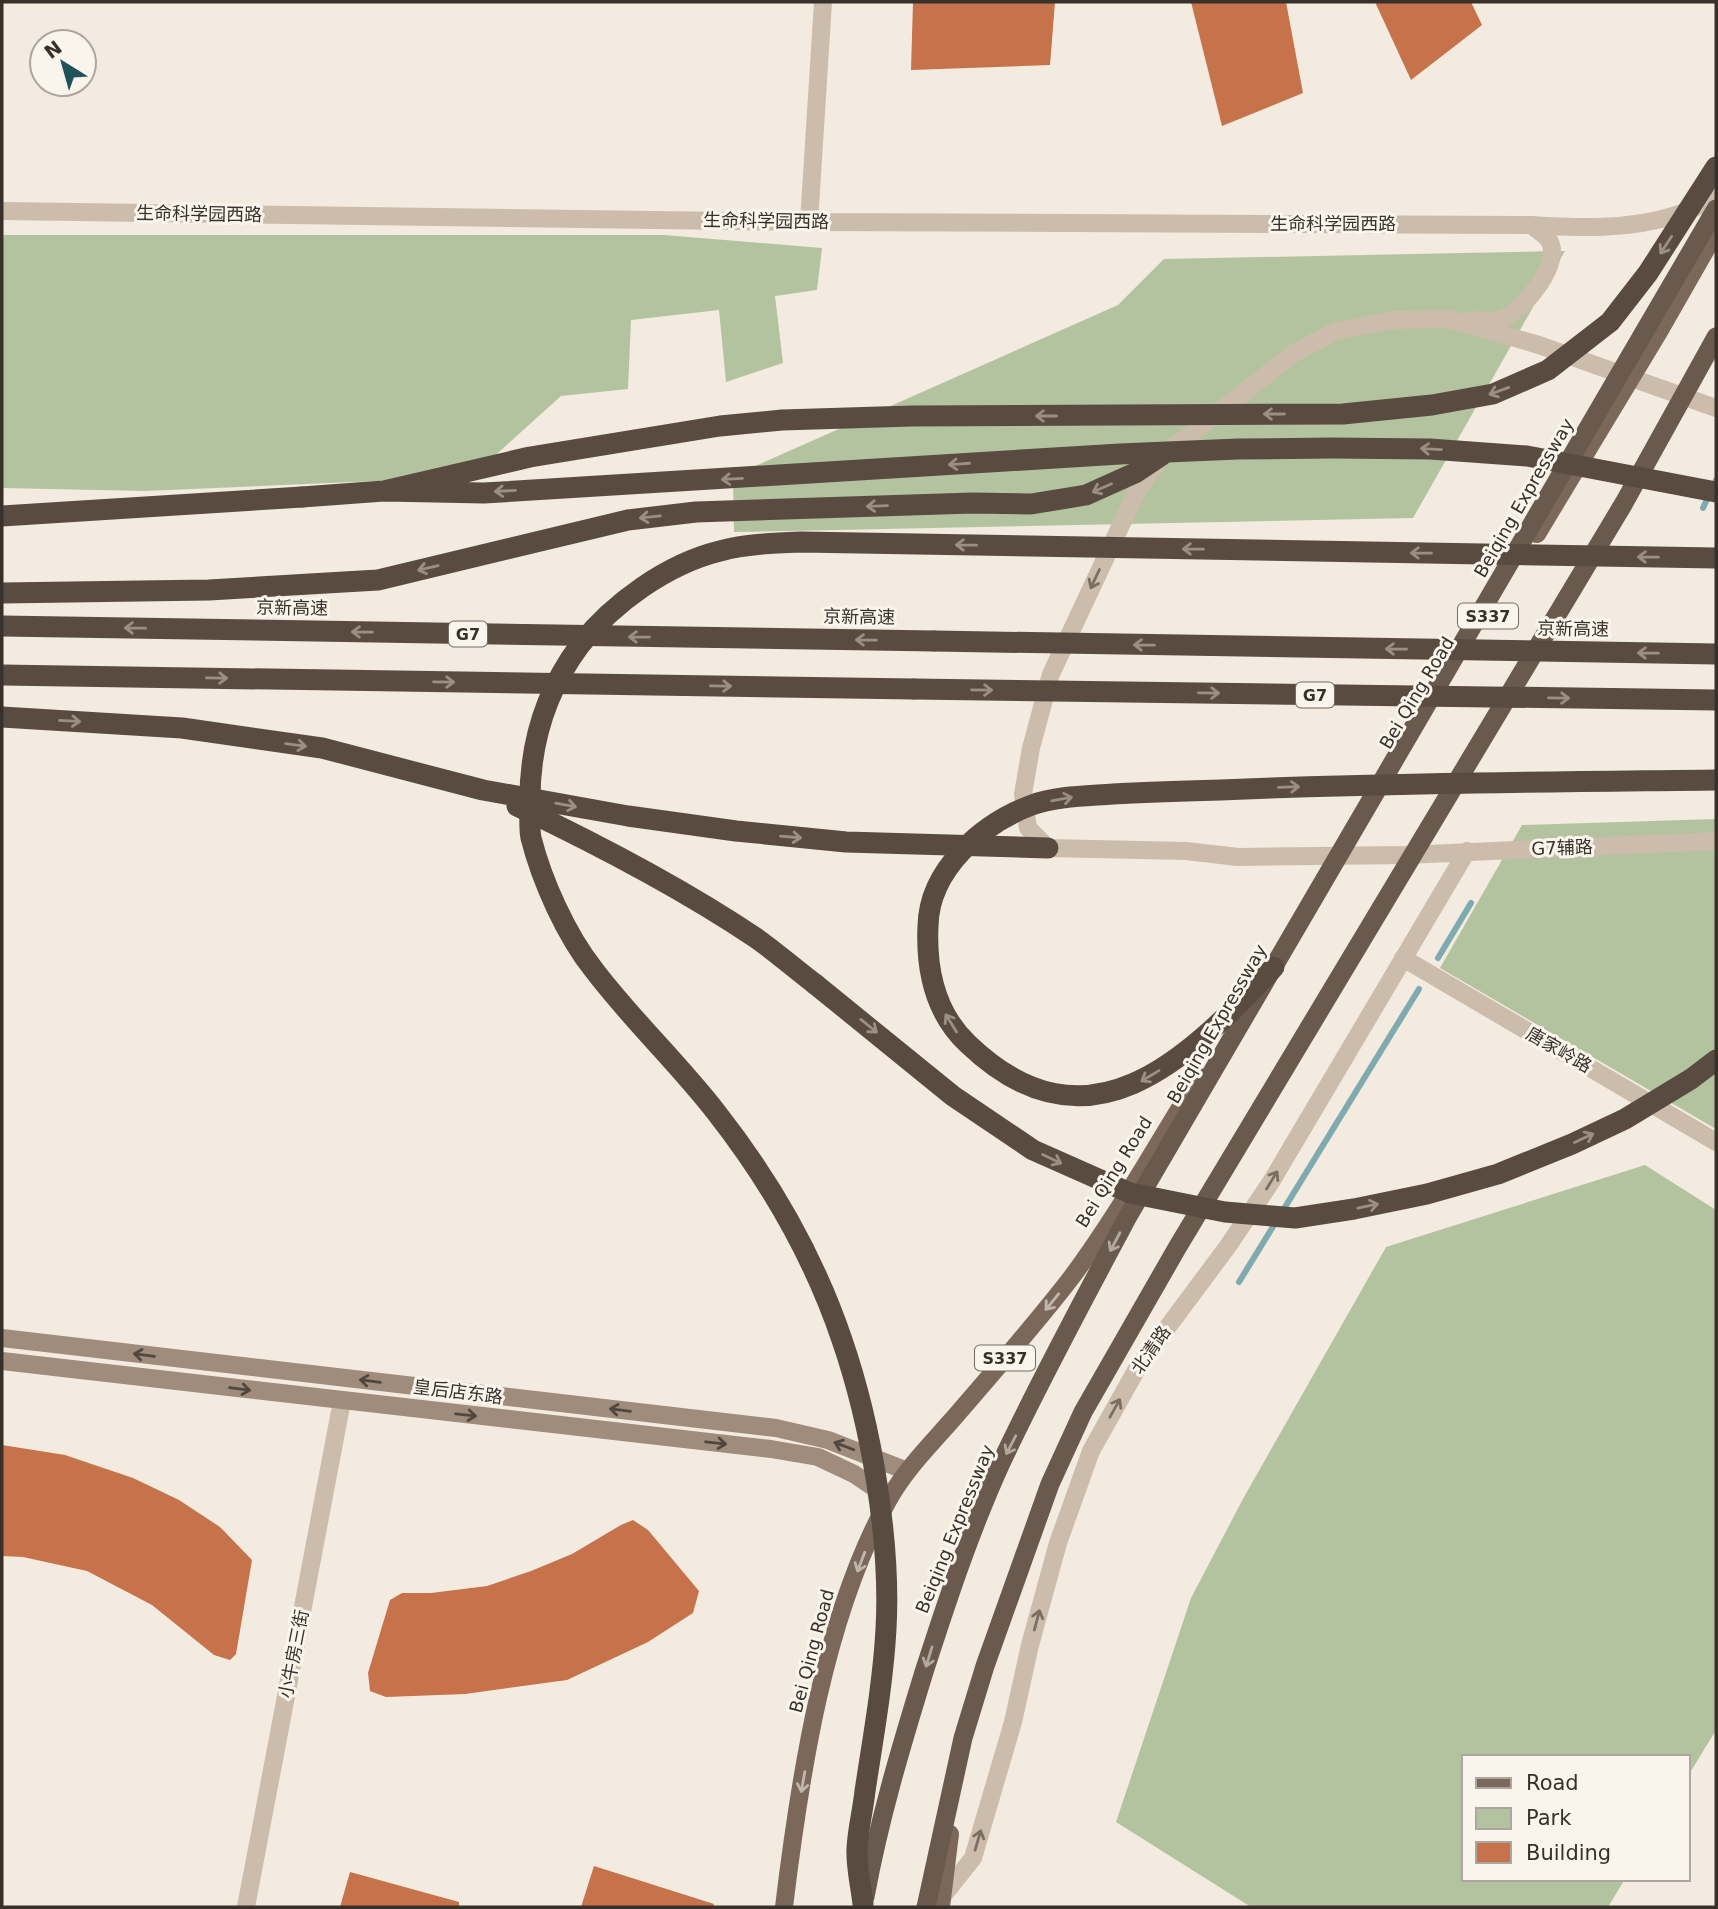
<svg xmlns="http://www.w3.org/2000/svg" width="1718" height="1909" font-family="'DejaVu Sans','Noto Sans SC',sans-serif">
<rect width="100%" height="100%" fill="#f3ebdf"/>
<path fill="#b4c39f" d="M 2,235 L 664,235 L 822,248 L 817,290 L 775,296 L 783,363 L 726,382 L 719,310 L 631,320 L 628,389 L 561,396 L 471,477 L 145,491 L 2,488 Z
M 1565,251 L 1413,518 L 734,532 L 733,476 L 1118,305 L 1164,259 Z
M 1716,819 L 1716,1129 L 1440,968 L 1522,825 Z
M 1645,1165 L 1716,1210 L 1716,1730 L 1688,1776 L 1688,1757 L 1464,1757 L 1464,1879 L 1625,1879 L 1608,1907 L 1251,1907 L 1116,1822 L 1191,1598 L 1244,1497 L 1386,1247 Z"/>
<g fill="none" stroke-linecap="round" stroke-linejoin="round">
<path stroke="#7eaab0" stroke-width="6" d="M 1703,508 L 1716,480
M 1438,958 L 1471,903
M 1239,1282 L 1419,989"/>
</g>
<path fill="#c6724a" d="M 913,2 L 1055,2 L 1050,65 L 911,70 Z
M 1191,2 L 1286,2 L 1303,93 L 1222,126 Z
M 1375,2 L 1471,2 L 1482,25 L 1411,80 Z
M 2,1445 L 65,1455 L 133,1478 L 179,1500 L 220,1527 L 252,1560 L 236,1654 L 230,1660 L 214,1655 L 152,1605 L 87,1571 L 23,1557 L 2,1556 Z
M 633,1520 L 648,1530 L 699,1591 L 693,1613 L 648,1642 L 567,1680 L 465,1694 L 386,1697 L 370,1691 L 368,1673 L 390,1600 L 402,1593 L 431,1593 L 487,1586 L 531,1571 L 572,1554 L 621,1525 Z
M 594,1866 L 714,1904 L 713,1907 L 581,1907 Z
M 350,1872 L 459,1902 L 459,1907 L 340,1907 Z"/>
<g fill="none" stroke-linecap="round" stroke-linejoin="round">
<path stroke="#ccbcab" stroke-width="18" d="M 246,1907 L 342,1401"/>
<path stroke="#ccbcab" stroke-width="18" d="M 2,211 L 809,222 L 1531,225 C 1579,228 1629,230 1676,215 C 1689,210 1703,204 1716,199
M 809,222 L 823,2
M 1471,320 C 1480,321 1495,321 1504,318 C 1524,309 1565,261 1548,239 C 1544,234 1536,229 1531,225
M 1716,408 L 1539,345 L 1449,319 L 1393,320 L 1336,331 L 1294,353 L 1187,437 L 1162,455 L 1137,491 L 1051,674 L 1031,748 L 1023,794 L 1028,828 L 1048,848 L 1186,851 L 1238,857 L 1407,855 L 1716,841
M 1403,958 L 1716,1142
M 942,1897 L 973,1858 L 1013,1722 L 1030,1645 L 1058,1543 L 1091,1451 L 1138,1367 L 1228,1246 L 1271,1182 L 1467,851"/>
<path stroke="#9f8c7c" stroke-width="18" d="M 2,1338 L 776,1428 L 828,1440 L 907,1471
M 2,1361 L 771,1449 L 818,1457 L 854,1474 L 885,1495"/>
<path stroke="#7b685b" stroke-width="18" d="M 1537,534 L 1660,330 L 1716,232
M 784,1907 C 800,1775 824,1616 889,1499 C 905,1470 930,1445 952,1420 C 992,1374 1033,1327 1071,1278 C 1118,1215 1157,1144 1199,1077
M 941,1907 L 950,1834"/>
<path stroke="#5a4b41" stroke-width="21" d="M 2,516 L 302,497
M 2,593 L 209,590 L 378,580 L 628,520 L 696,512 L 973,503 L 1031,504 L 1086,495 L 1135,473 L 1162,455
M 2,626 L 934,641
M 2,675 L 914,689
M 2,717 L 182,728 L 322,748 L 483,790 L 628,816 L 736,831 L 846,842 L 1048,848
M 517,806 C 599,845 680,887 756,938 C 776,952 795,969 815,984"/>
<path stroke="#6a5a4e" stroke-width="19" d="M 865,1897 C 879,1820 901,1747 924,1672 C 947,1601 970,1531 1001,1463 C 1040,1380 1084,1299 1127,1218 L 1716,209
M 926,1907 L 963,1738 L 985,1666 L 1050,1484 L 1083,1412 L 1177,1248 L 1624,503 L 1716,337"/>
<path stroke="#5a4b41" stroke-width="21" d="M 384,491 L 530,457 L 720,426 L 782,420 L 912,416 L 1343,414 L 1432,405 L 1493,394 L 1548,370 L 1610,322 L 1648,273 L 1716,167
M 302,497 L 384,491 L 484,493 L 1120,454 L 1238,449 L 1332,448 L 1430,449 L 1527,456 L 1716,492
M 934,641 L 1716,654
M 914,689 L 1716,700
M 1274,967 C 1187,1060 1088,1159 968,1044 C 935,1013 926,969 928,926 C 929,869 983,823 1032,805 C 1057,796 1087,796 1113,794 C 1149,792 1185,791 1221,790 C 1386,783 1551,782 1716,780
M 815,984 L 953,1096 L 1033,1150 L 1130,1193 L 1225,1212 L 1295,1218 L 1354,1209 L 1427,1194 L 1498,1174 L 1572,1144 L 1625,1119 L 1691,1079 L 1716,1060
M 863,1904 C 861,1886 856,1866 857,1848 C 858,1829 863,1810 865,1791 C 873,1738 883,1683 886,1629 C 891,1540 871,1424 842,1340 C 814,1257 770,1181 716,1112 C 678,1063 632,1020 594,970 C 566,935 542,881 531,838 C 529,828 530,816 530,805 C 529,747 545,692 580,645 C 613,603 667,564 720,551 C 746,544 774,543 801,542 L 1716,558"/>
</g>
<defs><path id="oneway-shaft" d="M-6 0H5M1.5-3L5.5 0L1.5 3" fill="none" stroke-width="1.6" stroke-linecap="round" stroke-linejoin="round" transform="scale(1.75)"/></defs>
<g stroke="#9a8f85">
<use href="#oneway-shaft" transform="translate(1666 245) rotate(123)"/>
<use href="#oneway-shaft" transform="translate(1499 391) rotate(160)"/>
<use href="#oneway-shaft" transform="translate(1274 414) rotate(180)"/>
<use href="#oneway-shaft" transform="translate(1046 416) rotate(180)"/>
<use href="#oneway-shaft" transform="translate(1431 449) rotate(-177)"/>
<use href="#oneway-shaft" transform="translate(959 464) rotate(176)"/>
<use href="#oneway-shaft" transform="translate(732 479) rotate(177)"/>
<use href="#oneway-shaft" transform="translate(1102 488) rotate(156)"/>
<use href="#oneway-shaft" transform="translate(505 491) rotate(177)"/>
<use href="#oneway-shaft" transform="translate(877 506) rotate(178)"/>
<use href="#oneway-shaft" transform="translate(650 517) rotate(174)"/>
<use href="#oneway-shaft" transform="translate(966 545) rotate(-179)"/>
<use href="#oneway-shaft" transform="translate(1193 549) rotate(-179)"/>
<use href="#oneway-shaft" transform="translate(1421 553) rotate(-179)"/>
<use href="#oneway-shaft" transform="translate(1648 557) rotate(-179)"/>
<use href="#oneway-shaft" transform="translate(428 568) rotate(167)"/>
<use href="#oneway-shaft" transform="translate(135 628) rotate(-179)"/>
<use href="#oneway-shaft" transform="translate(362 632) rotate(-179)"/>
<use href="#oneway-shaft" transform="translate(639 637) rotate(-179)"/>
<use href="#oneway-shaft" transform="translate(866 640) rotate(-179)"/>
<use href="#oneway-shaft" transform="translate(1144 645) rotate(-179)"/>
<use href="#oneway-shaft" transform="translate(1396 649) rotate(-179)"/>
<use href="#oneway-shaft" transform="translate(1648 653) rotate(-179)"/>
<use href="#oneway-shaft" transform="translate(217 678) rotate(1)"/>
<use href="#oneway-shaft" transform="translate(444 682) rotate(1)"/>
<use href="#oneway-shaft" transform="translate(721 686) rotate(1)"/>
<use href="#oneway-shaft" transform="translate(982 690) rotate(1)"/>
<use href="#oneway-shaft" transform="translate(1209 693) rotate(1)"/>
<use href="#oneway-shaft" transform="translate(1559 698) rotate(1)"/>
<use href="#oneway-shaft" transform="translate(70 721) rotate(3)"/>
<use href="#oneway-shaft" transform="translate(296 745) rotate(8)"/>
<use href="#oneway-shaft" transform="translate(1289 787) rotate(-2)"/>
<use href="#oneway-shaft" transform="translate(1062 799) rotate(-10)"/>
<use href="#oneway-shaft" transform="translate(566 805) rotate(10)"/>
<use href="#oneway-shaft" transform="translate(791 837) rotate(5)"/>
<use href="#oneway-shaft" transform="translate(951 1023) rotate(-122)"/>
<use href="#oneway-shaft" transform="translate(869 1026) rotate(39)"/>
<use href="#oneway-shaft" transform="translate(1150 1076) rotate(149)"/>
<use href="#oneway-shaft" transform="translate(1584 1138) rotate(-25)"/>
<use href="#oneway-shaft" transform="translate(1052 1159) rotate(26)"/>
<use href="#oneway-shaft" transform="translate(1368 1206) rotate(-12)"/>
</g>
<g stroke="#7b6f64">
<use href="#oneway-shaft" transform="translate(1095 579) rotate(115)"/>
<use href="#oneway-shaft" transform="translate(1272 1180) rotate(-58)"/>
<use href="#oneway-shaft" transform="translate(1115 1408) rotate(-61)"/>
<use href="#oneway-shaft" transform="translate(1037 1620) rotate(-75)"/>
<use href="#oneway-shaft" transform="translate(978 1840) rotate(-74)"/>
</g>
<g stroke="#b2a89d">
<use href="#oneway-shaft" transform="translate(1115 1242) rotate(118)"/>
<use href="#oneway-shaft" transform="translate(1011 1445) rotate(117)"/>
<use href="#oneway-shaft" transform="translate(929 1657) rotate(107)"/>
</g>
<g stroke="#c1b6ab">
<use href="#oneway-shaft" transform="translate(1052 1302) rotate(129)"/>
<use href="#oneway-shaft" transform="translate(861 1562) rotate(111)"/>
<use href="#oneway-shaft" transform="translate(803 1782) rotate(100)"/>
</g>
<g stroke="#52473e">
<use href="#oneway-shaft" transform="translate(144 1355) rotate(-173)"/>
<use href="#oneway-shaft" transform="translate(370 1381) rotate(-173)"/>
<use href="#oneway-shaft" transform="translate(240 1389) rotate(7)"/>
<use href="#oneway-shaft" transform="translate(620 1410) rotate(-173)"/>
<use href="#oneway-shaft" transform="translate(466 1415) rotate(6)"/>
<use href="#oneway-shaft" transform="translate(716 1443) rotate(6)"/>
<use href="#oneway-shaft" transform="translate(844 1446) rotate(-159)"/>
</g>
<g text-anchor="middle" stroke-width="6" stroke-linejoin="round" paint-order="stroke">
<g fill="#faf5ec" stroke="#736b64" stroke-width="2">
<rect x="1458" y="603.5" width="60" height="25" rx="5"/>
<rect x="449" y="621.5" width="38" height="25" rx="5"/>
<rect x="1296" y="682.5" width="38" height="25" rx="5"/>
<rect x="975" y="1345.5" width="60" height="25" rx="5"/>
</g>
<g font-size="16" font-weight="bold" fill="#39302a">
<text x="1488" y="622">S337</text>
<text x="468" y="640">G7</text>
<text x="1315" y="701">G7</text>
<text x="1005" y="1364">S337</text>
</g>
<g font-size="18" fill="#39302a" stroke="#faf5ec">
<text transform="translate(199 214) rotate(1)" y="6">生命科学园西路</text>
<text transform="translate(766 221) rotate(1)" y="6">生命科学园西路</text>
<text x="1333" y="230">生命科学园西路</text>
<text transform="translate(1524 498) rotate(-60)" y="6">Beiqing Expressway</text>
<text transform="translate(292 608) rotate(1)" y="6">京新高速</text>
<text transform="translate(859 617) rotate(1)" y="6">京新高速</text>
<text transform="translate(1573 629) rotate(1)" y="6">京新高速</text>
<text transform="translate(1417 693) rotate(-59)" y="6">Bei Qing Road</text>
<text transform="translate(1562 848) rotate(-2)" y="6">G7辅路</text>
<text transform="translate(1217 1024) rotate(-60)" y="6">Beiqing Expressway</text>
<text transform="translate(1559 1050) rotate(30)" y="6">唐家岭路</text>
<text transform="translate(1114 1172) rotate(-58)" y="6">Bei Qing Road</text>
<text transform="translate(1151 1350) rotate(-55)" y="6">北清路</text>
<text transform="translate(458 1392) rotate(7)" y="6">皇后店东路</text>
<text transform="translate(955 1529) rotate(-68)" y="6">Beiqing Expressway</text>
<text transform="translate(812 1651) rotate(-75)" y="6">Bei Qing Road</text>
<text transform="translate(294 1654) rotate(-79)" y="6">小牛房三街</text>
</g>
</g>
<rect width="1718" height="1909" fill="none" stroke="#39302a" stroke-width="7"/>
<rect x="1462" y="1755" width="228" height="126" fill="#faf5ec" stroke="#ada69e" stroke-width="2"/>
<rect x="1476" y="1778" width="35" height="10" fill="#7b685b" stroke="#ada69e" stroke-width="2"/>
<text x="1526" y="1790" font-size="21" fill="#39302a">Road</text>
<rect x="1476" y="1808" width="35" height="21" fill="#b4c39f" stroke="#ada69e" stroke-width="2"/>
<text x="1526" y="1825" font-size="21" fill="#39302a">Park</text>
<rect x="1476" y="1842" width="35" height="21" fill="#c6724a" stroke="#ada69e" stroke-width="2"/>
<text x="1526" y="1860" font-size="21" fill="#39302a">Building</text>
<g transform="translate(63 63) rotate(323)"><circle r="33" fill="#faf5ec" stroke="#ada69e" stroke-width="2"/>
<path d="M0-5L12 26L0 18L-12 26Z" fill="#1f525b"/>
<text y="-10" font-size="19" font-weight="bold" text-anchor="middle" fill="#39302a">N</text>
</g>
</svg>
